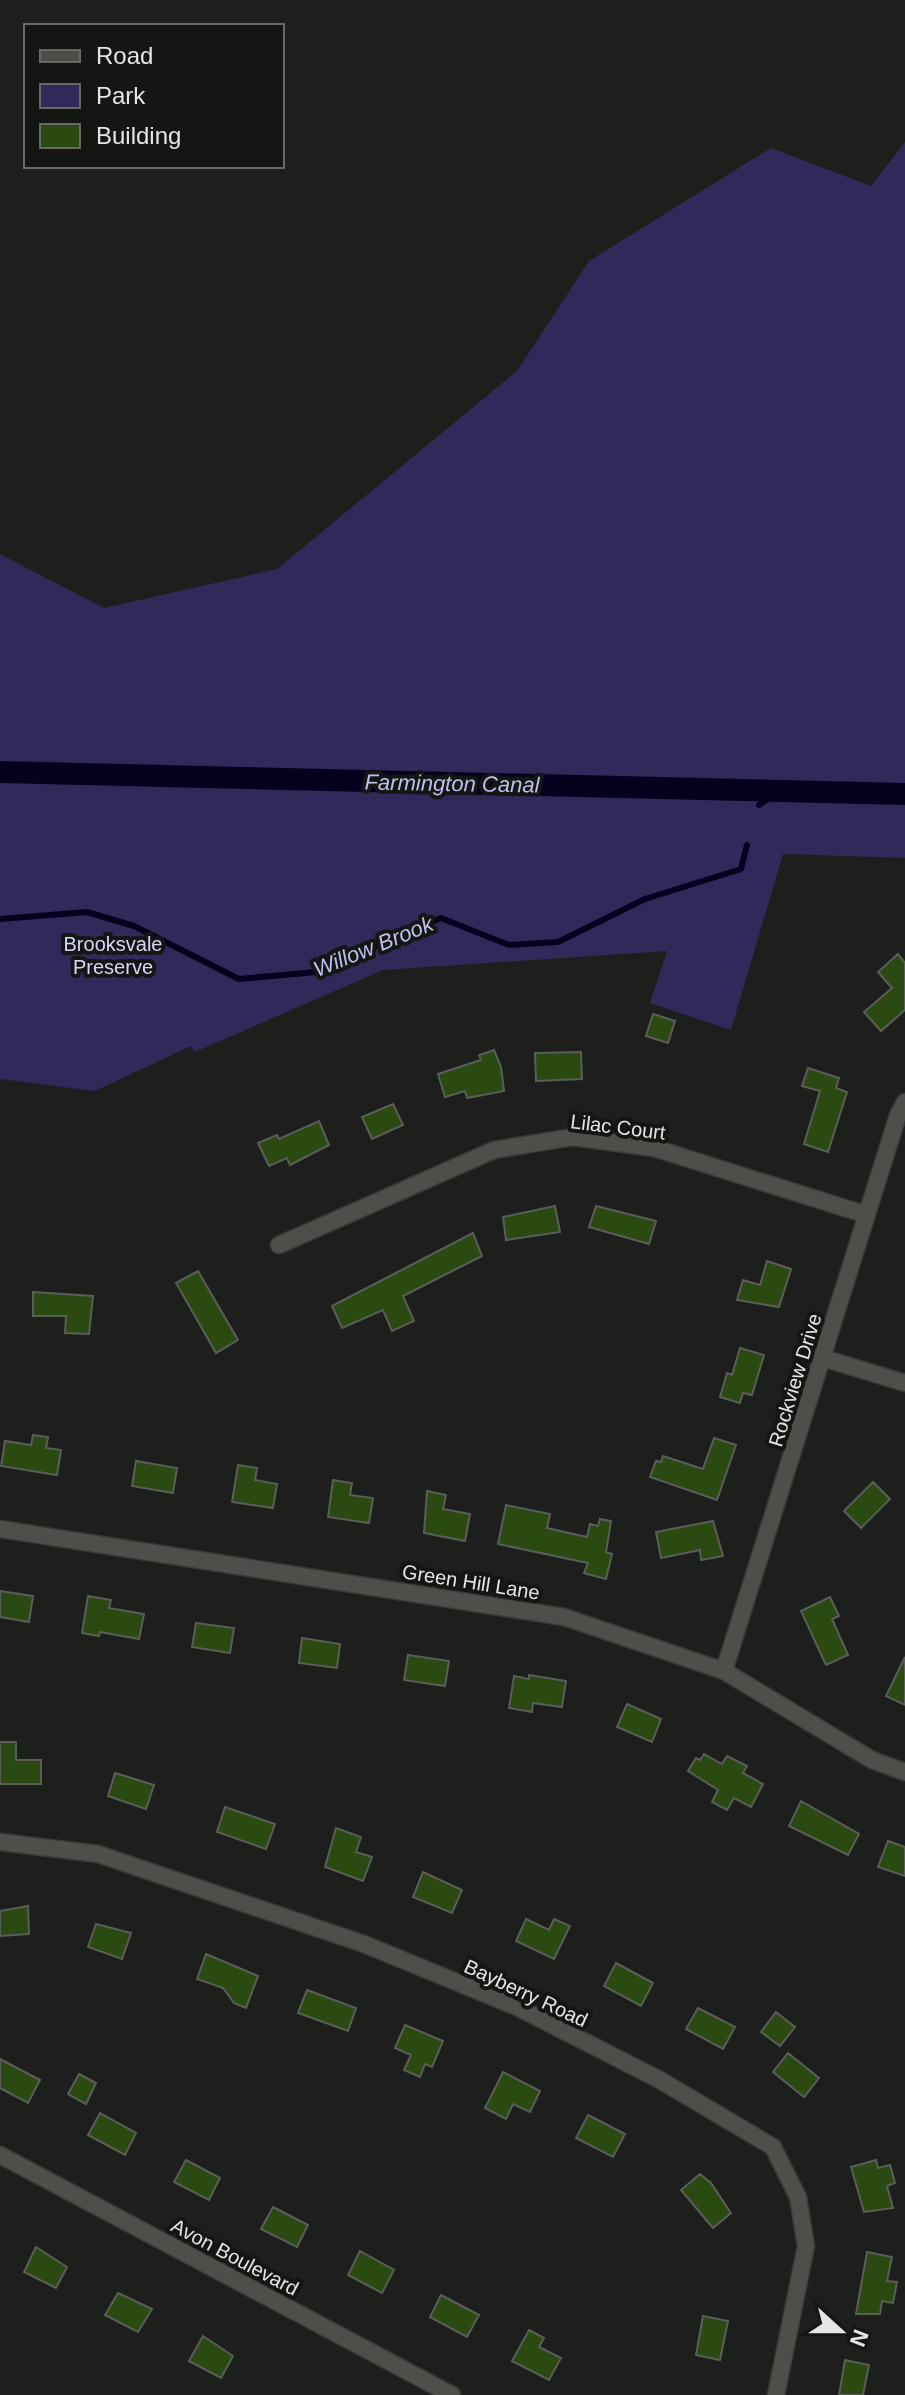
<svg xmlns="http://www.w3.org/2000/svg" width="905" height="2395" font-family="Helvetica,sans-serif">
<rect width="100%" height="100%" fill="#1d1f1c"/>
<path fill="#30295a" d="M 905,142 L 905,858 L 783,854 L 731,1030 L 650,1003 L 667,951 L 383,970 L 195,1052 L 191,1046 L 95,1091 L 0,1079 L 0,554 L 104,608 L 277,569 L 517,371 L 589,261 L 771,148 L 871,186 Z"/>
<g fill="none" stroke-linecap="round" stroke-linejoin="round">
<path stroke="#06001f" stroke-width="6" d="M 759,805 L 779,791
M 0,919 L 87,912 L 134,926 L 239,979 L 316,972 L 441,918 L 509,945 L 558,942 L 645,899 L 741,869 L 747,845"/>
<path stroke="#06001f" stroke-width="22" d="M 0,772 L 905,794"/>
</g>
<path fill="#2a4a12" stroke="#5b5d5a" stroke-width="2" d="M 898,954 L 905,963 L 905,1010 L 881,1031 L 864,1012 L 892,988 L 878,972 Z
M 653,1014 L 675,1021 L 668,1043 L 646,1036 Z
M 494,1050 L 501,1067 L 504,1091 L 467,1098 L 465,1091 L 445,1097 L 438,1074 L 481,1060 L 479,1055 Z
M 581,1052 L 582,1079 L 536,1081 L 535,1053 Z
M 808,1068 L 839,1078 L 836,1088 L 847,1092 L 828,1152 L 804,1144 L 820,1091 L 802,1086 Z
M 393,1104 L 403,1125 L 372,1139 L 362,1117 Z
M 319,1121 L 329,1145 L 290,1165 L 287,1158 L 269,1166 L 258,1143 L 277,1135 L 279,1139 Z
M 555,1206 L 560,1232 L 506,1240 L 503,1217 Z
M 596,1206 L 656,1221 L 649,1244 L 589,1227 Z
M 473,1233 L 482,1256 L 403,1296 L 414,1321 L 392,1331 L 383,1310 L 342,1328 L 332,1306 Z
M 767,1261 L 791,1269 L 779,1307 L 737,1300 L 743,1280 L 760,1285 Z
M 198,1271 L 238,1340 L 216,1353 L 176,1283 Z
M 33,1292 L 93,1296 L 89,1334 L 65,1333 L 66,1316 L 33,1316 Z
M 740,1348 L 764,1355 L 752,1395 L 743,1393 L 740,1403 L 720,1397 L 727,1373 L 732,1375 Z
M 33,1435 L 48,1437 L 46,1448 L 61,1450 L 57,1475 L 1,1466 L 5,1441 L 31,1445 Z
M 714,1438 L 736,1445 L 717,1500 L 650,1477 L 656,1461 L 661,1462 L 663,1456 L 703,1469 Z
M 136,1461 L 177,1468 L 173,1493 L 132,1486 Z
M 238,1465 L 257,1468 L 255,1480 L 277,1484 L 273,1508 L 232,1502 Z
M 333,1480 L 352,1483 L 350,1495 L 373,1498 L 369,1523 L 328,1517 Z
M 873,1482 L 890,1499 L 861,1528 L 844,1511 Z
M 427,1491 L 446,1495 L 443,1509 L 470,1514 L 465,1541 L 424,1533 Z
M 506,1505 L 550,1514 L 547,1528 L 587,1537 L 590,1524 L 598,1526 L 600,1519 L 611,1521 L 606,1552 L 612,1554 L 606,1579 L 584,1573 L 588,1563 L 498,1544 Z
M 713,1521 L 723,1556 L 701,1560 L 700,1550 L 661,1558 L 656,1532 Z
M 0,1591 L 33,1596 L 29,1622 L 0,1617 Z
M 88,1596 L 111,1600 L 109,1608 L 144,1614 L 139,1639 L 100,1632 L 99,1636 L 82,1633 Z
M 830,1597 L 839,1616 L 832,1619 L 848,1655 L 826,1665 L 801,1611 Z
M 196,1623 L 234,1628 L 230,1653 L 192,1647 Z
M 302,1638 L 340,1644 L 337,1668 L 299,1663 Z
M 408,1655 L 449,1661 L 445,1686 L 404,1680 Z
M 905,1657 L 905,1705 L 886,1696 Z
M 529,1675 L 566,1681 L 562,1707 L 533,1703 L 532,1712 L 509,1708 L 514,1676 L 529,1679 Z
M 627,1704 L 661,1719 L 652,1742 L 617,1727 Z
M 0,1742 L 16,1742 L 16,1760 L 41,1760 L 41,1784 L 0,1784 Z
M 704,1754 L 722,1764 L 727,1756 L 747,1766 L 743,1773 L 763,1784 L 751,1807 L 734,1798 L 727,1810 L 712,1802 L 718,1790 L 688,1771 L 696,1758 L 700,1760 Z
M 115,1773 L 154,1785 L 146,1809 L 108,1796 Z
M 801,1801 L 859,1834 L 848,1855 L 789,1826 Z
M 225,1807 L 275,1824 L 266,1849 L 217,1832 Z
M 336,1828 L 361,1837 L 356,1852 L 372,1857 L 363,1881 L 325,1867 Z
M 888,1841 L 905,1847 L 905,1876 L 878,1867 Z
M 423,1872 L 462,1890 L 452,1913 L 413,1897 Z
M 28,1906 L 29,1934 L 0,1936 L 0,1911 Z
M 526,1919 L 549,1930 L 554,1919 L 570,1926 L 554,1959 L 516,1941 Z
M 96,1924 L 131,1933 L 122,1959 L 88,1947 Z
M 206,1954 L 258,1976 L 246,2008 L 234,2003 L 223,1988 L 197,1979 Z
M 616,1963 L 653,1983 L 641,2006 L 604,1986 Z
M 307,1990 L 356,2008 L 348,2031 L 298,2013 Z
M 698,2008 L 735,2027 L 723,2049 L 686,2029 Z
M 776,2012 L 795,2027 L 780,2046 L 761,2032 Z
M 405,2025 L 443,2041 L 432,2067 L 425,2064 L 420,2077 L 404,2070 L 411,2055 L 395,2048 Z
M 788,2053 L 819,2078 L 804,2097 L 773,2072 Z
M 0,2059 L 40,2080 L 28,2103 L 0,2088 Z
M 503,2072 L 540,2091 L 530,2112 L 513,2104 L 506,2119 L 485,2108 Z
M 79,2074 L 96,2083 L 86,2104 L 68,2094 Z
M 100,2113 L 136,2133 L 125,2155 L 88,2135 Z
M 588,2115 L 625,2134 L 613,2157 L 576,2138 Z
M 186,2160 L 220,2178 L 209,2200 L 174,2182 Z
M 876,2160 L 878,2168 L 890,2165 L 895,2183 L 887,2186 L 893,2208 L 864,2212 L 851,2167 Z
M 700,2174 L 711,2183 L 731,2213 L 713,2228 L 681,2190 Z
M 273,2207 L 308,2225 L 297,2247 L 261,2229 Z
M 36,2247 L 67,2267 L 56,2288 L 24,2272 Z
M 360,2251 L 394,2270 L 382,2293 L 348,2275 Z
M 867,2252 L 892,2257 L 887,2281 L 897,2282 L 893,2303 L 882,2301 L 880,2314 L 856,2314 Z
M 118,2293 L 152,2309 L 138,2332 L 105,2315 Z
M 441,2295 L 479,2315 L 467,2337 L 430,2317 Z
M 703,2316 L 728,2321 L 720,2360 L 696,2355 Z
M 529,2330 L 544,2338 L 539,2347 L 561,2358 L 549,2380 L 512,2361 Z
M 203,2336 L 233,2356 L 221,2378 L 189,2361 Z
M 845,2360 L 869,2365 L 863,2395 L 839,2395 Z"/>
<g fill="none" stroke-linecap="round" stroke-linejoin="round">
<defs>
<path id="minor" d="M 279,1245 L 494,1150 L 573,1137 L 654,1148 L 867,1215
M 823,1358 L 905,1383
M 0,1529 L 564,1617 L 724,1671 L 872,1760 L 905,1772
M 724,1671 L 898,1115 L 905,1102
M 0,1842 L 98,1854 L 364,1944 L 517,2007 L 660,2080 L 773,2147 L 798,2197 L 806,2246 L 776,2395
M 0,2155 L 452,2395"/>
</defs>
<use href="#minor" stroke="#383a38" stroke-width="19"/>
<use href="#minor" stroke="#4d4f4b" stroke-width="16"/>
</g>
<g text-anchor="middle" stroke-width="8" stroke-linejoin="round" paint-order="stroke">
<g font-size="20" fill="#d8d6fa" stroke="#141613">
<text x="113" y="951">Brooksvale<tspan x="113" dy="23">Preserve</tspan></text>
</g>
<g font-size="20" fill="#e5e6e4" stroke="#141613">
<text transform="translate(618 1127) rotate(7)" y="7">Lilac Court</text>
<text transform="translate(795 1380) rotate(-73)" y="7">Rockview Drive</text>
<text transform="translate(471 1582) rotate(9)" y="7">Green Hill Lane</text>
<text transform="translate(526 1993) rotate(25)" y="7">Bayberry Road</text>
<text transform="translate(235 2257) rotate(28)" y="7">Avon Boulevard</text>
</g>
<g font-size="22" font-style="italic" fill="#c0bef1" stroke="#141613">
<text transform="translate(452 783) rotate(1)" y="8">Farmington Canal</text>
<text transform="translate(373 946) rotate(-22)" y="8">Willow Brook</text>
</g>
</g>
<rect x="24" y="24" width="260" height="144" fill="#141613" stroke="#686967" stroke-width="2"/>
<rect x="40" y="50" width="40" height="12" fill="#4d4f4b" stroke="#686967" stroke-width="2"/>
<text x="96" y="64" font-size="24" fill="#e5e6e4">Road</text>
<rect x="40" y="84" width="40" height="24" fill="#30295a" stroke="#686967" stroke-width="2"/>
<text x="96" y="104" font-size="24" fill="#e5e6e4">Park</text>
<rect x="40" y="124" width="40" height="24" fill="#2a4a12" stroke="#686967" stroke-width="2"/>
<text x="96" y="144" font-size="24" fill="#e5e6e4">Building</text>
<g transform="translate(841 2331) rotate(111)" stroke="#141613" stroke-width="6" paint-order="stroke">
<path d="M0-6L14 30L0 20L-14 30Z" fill="#e5e6e4"/>
<text y="-12" font-size="22" font-weight="bold" text-anchor="middle" fill="#e5e6e4">N</text>
</g>
</svg>
